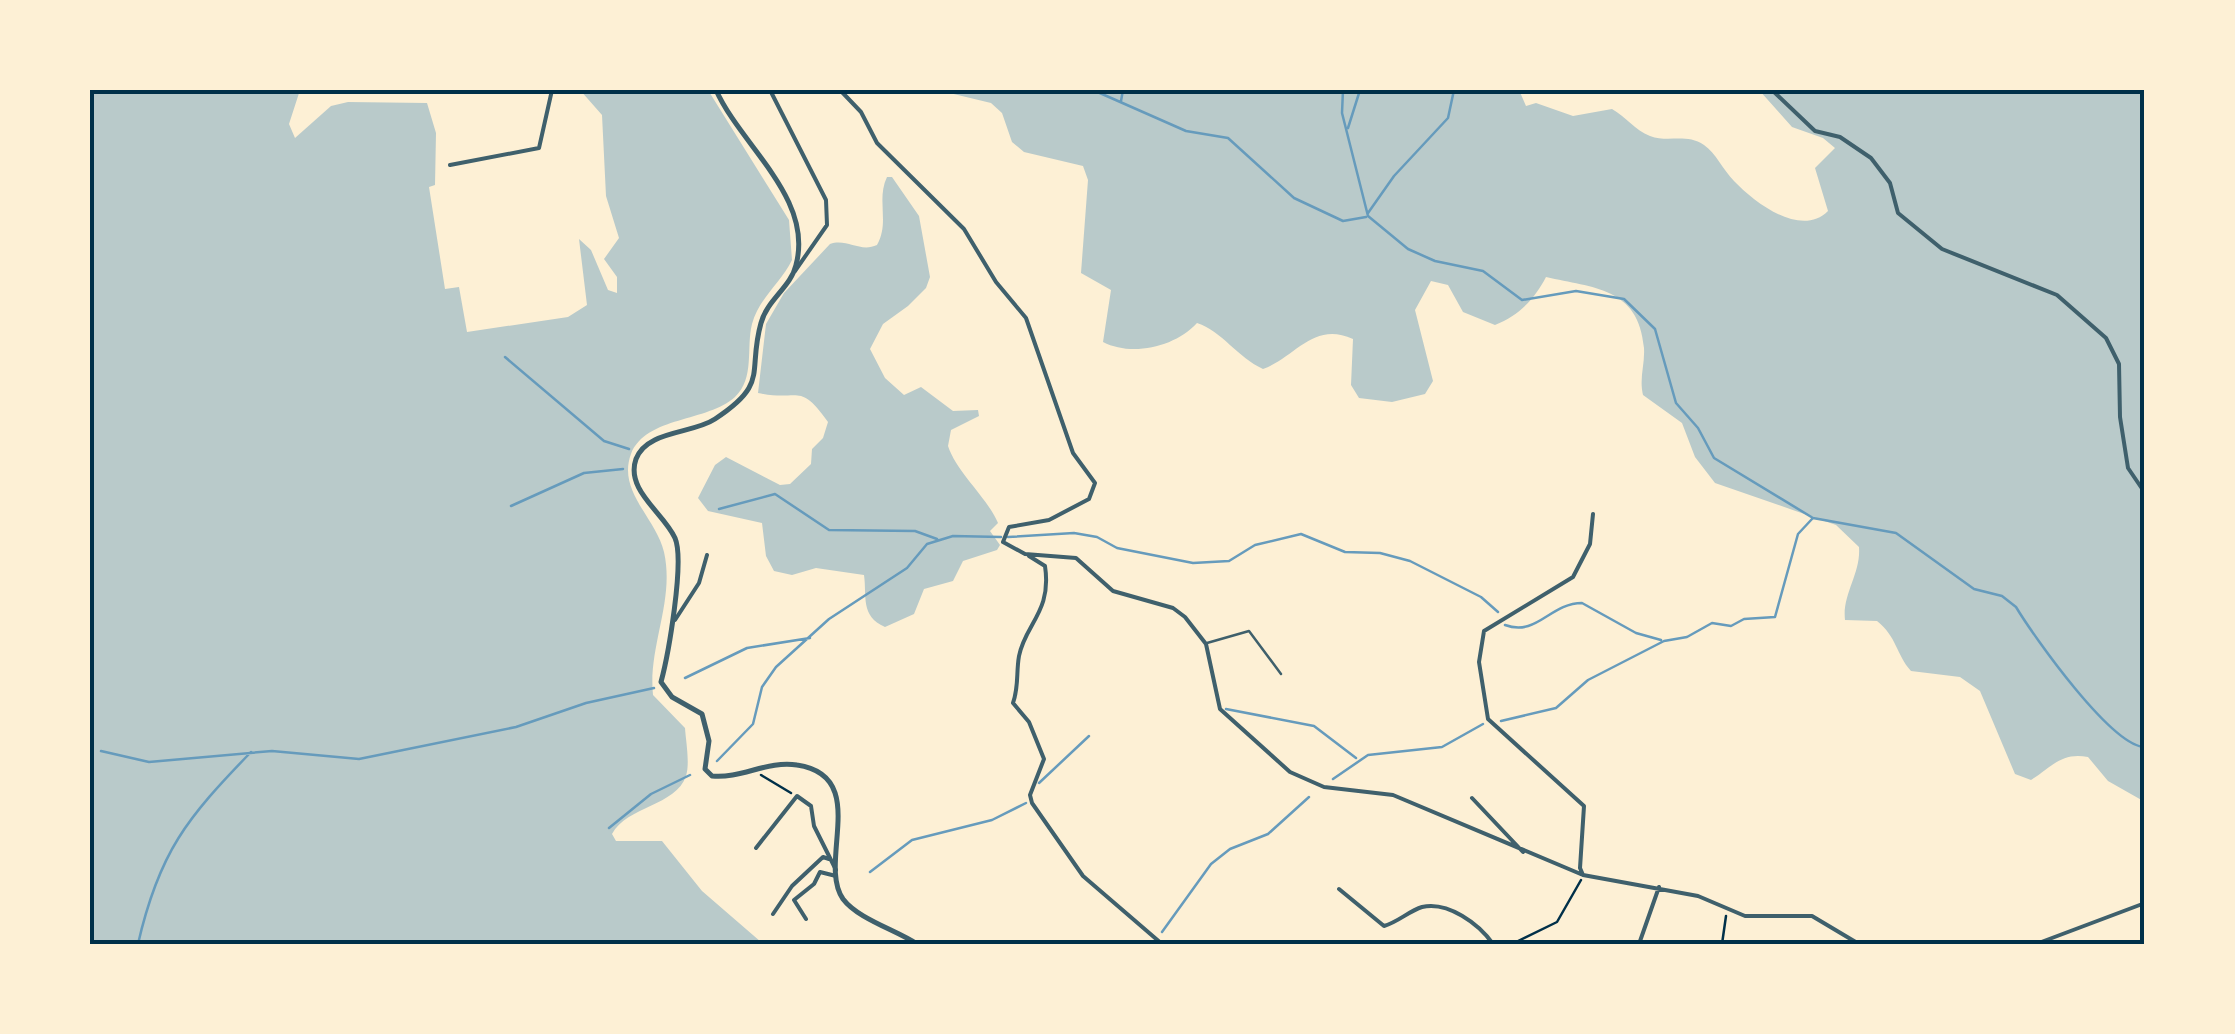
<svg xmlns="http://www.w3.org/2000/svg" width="2235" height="1034" font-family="Cabin,sans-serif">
<rect width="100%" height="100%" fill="#fdf0d5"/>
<path fill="#b9caca" d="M 90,90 L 300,90 L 289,124 L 295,138 L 331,106 L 348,102 L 427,103 L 436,133 L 435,185 L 429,187 L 445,289 L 459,287 L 467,332 L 568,317 L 587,305 L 579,239 L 591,250 L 608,290 L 617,293 L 617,277 L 604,259 L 619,238 L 606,196 L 602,115 L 580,90 L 708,90 L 789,220 L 792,260 C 781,283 759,298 752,324 C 746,348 755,378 735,397 C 708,422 646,416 631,454 C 617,491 656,518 664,552 C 675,601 648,646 653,695 L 685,728 C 686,742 690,763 686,776 C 676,806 627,806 612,834 L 616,841 L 662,841 L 702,891 L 761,942 L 794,944 L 90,944 Z
M 937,90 L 1519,90 L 1526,106 L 1536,103 L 1573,116 L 1612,109 C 1626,117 1635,130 1650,136 C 1668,143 1686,133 1704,145 C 1716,153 1723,170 1734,181 C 1755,203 1801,238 1828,211 L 1815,168 L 1835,148 L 1823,138 L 1792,127 L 1759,90 L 2145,90 L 2145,802 L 2108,781 L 2088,757 C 2061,752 2052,767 2031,780 L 2015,774 L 1980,691 L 1960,677 L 1911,671 C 1896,654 1897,637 1877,621 L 1845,620 C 1842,594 1861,574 1859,547 L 1836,525 L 1715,483 L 1695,457 L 1682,423 L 1643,395 C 1639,378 1645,365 1644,348 C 1639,287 1593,288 1546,277 C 1534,300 1519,315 1495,325 L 1463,312 L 1448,285 L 1431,281 L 1415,310 L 1433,381 L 1425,394 L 1392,402 L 1359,398 L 1351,385 L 1353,339 C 1313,321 1296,357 1263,369 C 1237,357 1223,332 1197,323 C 1175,347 1132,357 1103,342 L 1111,290 L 1081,273 L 1088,180 L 1083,166 L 1024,152 L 1012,142 L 1002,113 L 991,103 Z
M 887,177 L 892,177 L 919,216 L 930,277 L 926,288 L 908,306 L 883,324 L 870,349 L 885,378 L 904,395 L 921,387 L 953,411 L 978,410 L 979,416 L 951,430 L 948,446 C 957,473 987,497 998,523 L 990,531 L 1000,545 L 997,550 L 963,561 L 953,581 L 924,589 L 914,614 L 885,627 C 860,616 867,596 864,575 L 816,568 L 792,575 L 774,571 L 766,556 L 762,523 L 708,511 L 698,498 L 715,465 L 726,457 L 780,485 L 790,484 L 811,464 L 812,449 L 823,438 L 828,422 C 799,381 800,402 758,393 L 766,324 L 784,293 L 830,244 C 847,238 860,253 877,245 C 890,222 876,200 887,177 Z"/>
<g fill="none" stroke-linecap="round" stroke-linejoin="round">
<path stroke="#669bbc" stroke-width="2.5" d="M 1093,90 L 1186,131 L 1228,138 L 1294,198 L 1343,221 L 1366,217
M 1343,90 L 1342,113 L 1368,216 L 1408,249 L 1435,261 L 1483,271 L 1522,300 L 1576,291 L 1624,299 L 1655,329 L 1676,403 L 1698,428 L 1714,458 L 1813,518 L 1896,533 L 1974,589 L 2002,596 L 2016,607 C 2034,637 2112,747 2145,747
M 1121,101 L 1123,90
M 1348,128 L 1360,90
M 1368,213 L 1394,176 L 1448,118 L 1454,90
M 505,357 L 604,441 L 629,449
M 511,506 L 584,473 L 623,469
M 719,509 L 775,494 L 829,530 L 915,531 L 937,539
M 1008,537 L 1074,533 L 1097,537 L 1117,548 L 1193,563 L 1229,561 L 1255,545 L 1301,534 L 1345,552 L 1380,553 L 1410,561 L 1481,597 L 1498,612
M 1505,625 C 1537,637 1550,603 1582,603 L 1636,633 L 1661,640
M 685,678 L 747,648 L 810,638
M 1226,709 L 1314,726 L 1356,758
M 1501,721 L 1556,708 L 1588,680 L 1664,641 L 1687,637 L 1712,623 L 1731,626 L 1744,619 L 1775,617 L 1798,534 L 1812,519
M 101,751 L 149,762 L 272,751 L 359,759 L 516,727 L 586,703 L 654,688
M 717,761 L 753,724 L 762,687 L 776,667 L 829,619 L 907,568 L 927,544 L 953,536 L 1001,537
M 1333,779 L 1368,755 L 1442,747 L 1483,724
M 1039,783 L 1089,736
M 609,828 L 651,794 L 690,775
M 870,872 L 912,840 L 992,820 L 1026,803
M 1162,932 L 1211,864 L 1230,849 L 1268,834 L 1309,797
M 138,944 C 159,852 187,818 251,752
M 1150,944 L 1152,943"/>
<path stroke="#003049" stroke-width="2.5" d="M 761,775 L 791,793
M 1512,944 L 1557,922 L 1581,880
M 1722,944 L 1726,916"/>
<path stroke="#3f606c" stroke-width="2.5" d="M 1207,643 L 1249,631 L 1281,674"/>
<path stroke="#3f606c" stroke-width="4" d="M 770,90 L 826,200 L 827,225 L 795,271
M 840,90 L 861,112 L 877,143 L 964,229 L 996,282 L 1026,318 L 1073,453 L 1095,483 L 1089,499 L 1049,520 L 1009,527 L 1003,542 L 1025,554 L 1076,558 L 1113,591 L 1173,608 L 1185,617 L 1206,644 L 1220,709 L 1290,772 L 1324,787 L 1393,795 L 1583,875 L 1698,896 L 1745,916 L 1812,916 L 1859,944
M 1772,90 L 1815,131 L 1840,137 L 1871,158 L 1890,183 L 1898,213 L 1942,249 L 2057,295 L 2106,338 L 2119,364 L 2120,417 L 2128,468 L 2145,493
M 450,165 L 539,148 L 552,90
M 1029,556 L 1045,566 C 1052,612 1025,624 1019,656 C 1016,673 1019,686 1013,703 L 1029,722 L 1044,759 L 1030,795 L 1032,803 L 1083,876 L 1162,944
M 675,620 L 699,583 L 707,555
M 1472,798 L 1523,852
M 756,848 L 797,796 L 811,806 L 814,826 L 836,870
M 1583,875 L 1580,868 L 1584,806 L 1488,719 L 1479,662 L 1484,631 L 1573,577 L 1590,544 L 1593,514
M 1339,889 L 1384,926 C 1398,922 1409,911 1422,907 C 1448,901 1479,924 1493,944
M 773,914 L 792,886 L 823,857 L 829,859
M 806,919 L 794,900 L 814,884 L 820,872 L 836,876
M 1639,944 L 1659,887
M 2036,944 L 2145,903"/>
<path stroke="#3f606c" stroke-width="5" d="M 716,90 C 741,146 814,198 796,265 C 791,287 767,300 761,323 C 747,373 770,383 715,419 C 693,434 647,430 636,459 C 625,490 664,513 675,538 C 685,561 668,656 661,682 L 672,697 L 702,714 L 709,741 L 705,769 L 712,776 C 741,779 768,760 797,765 C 871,776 817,862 843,899 C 858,919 896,930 917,944"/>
</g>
<rect width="2235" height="1034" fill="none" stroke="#fdf0d5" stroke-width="185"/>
<rect x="92" y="92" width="2050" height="850" fill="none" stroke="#003049" stroke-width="4"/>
</svg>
